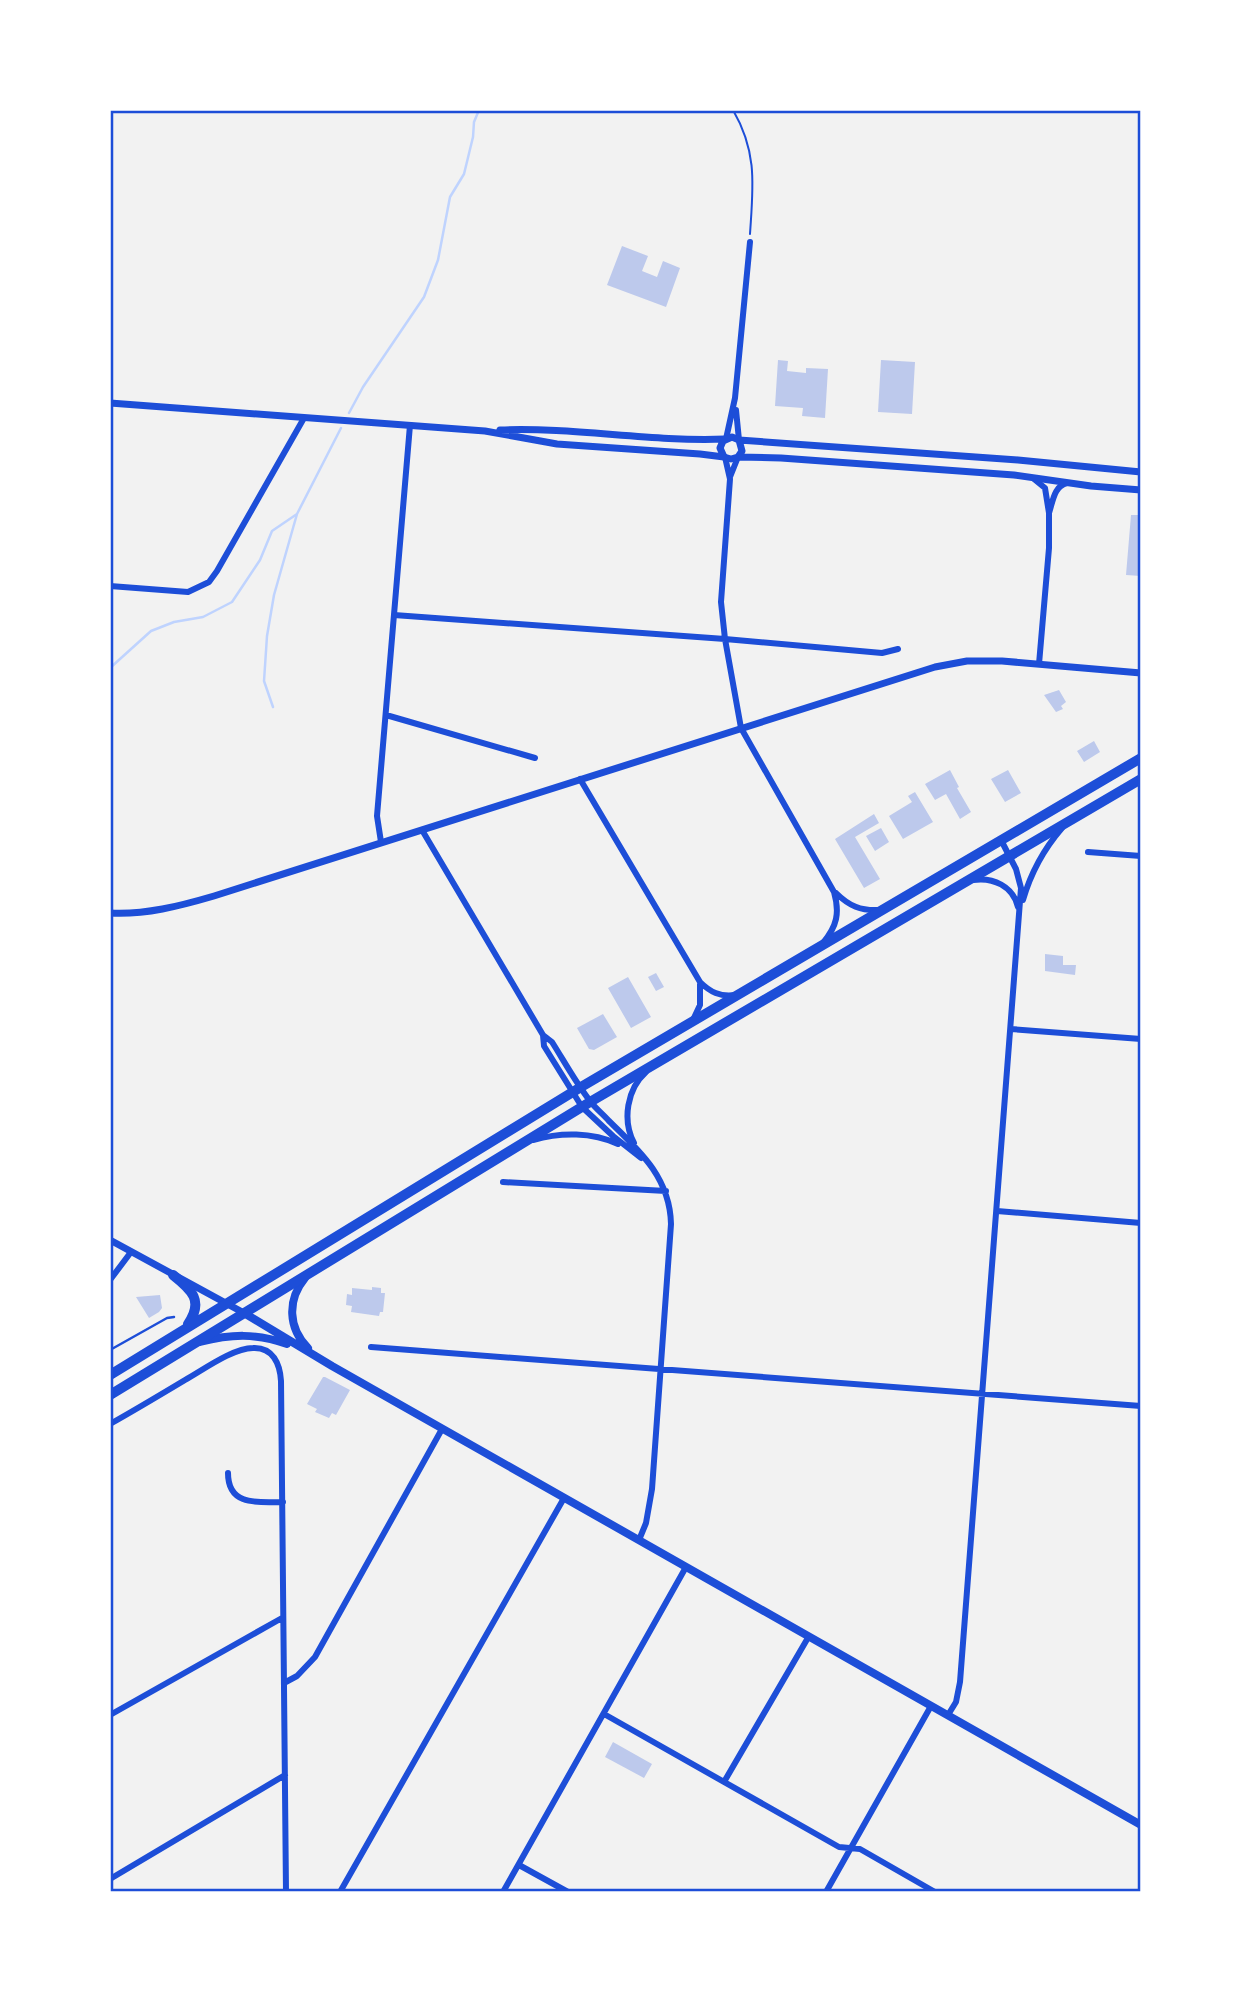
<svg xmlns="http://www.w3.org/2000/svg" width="1251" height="2002" font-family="'Exo 2',sans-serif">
<rect width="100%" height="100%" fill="#f2f2f2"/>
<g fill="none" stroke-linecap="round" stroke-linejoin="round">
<path stroke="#bfd3fe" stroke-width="2.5" d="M 349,413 L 363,387 L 424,297 L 438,260 L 450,197 L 464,174 L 473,137 L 474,122 L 479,110
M 110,668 L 151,631 L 174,622 L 203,617 L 232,602 L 260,560 L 272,531 L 297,514 L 341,428
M 273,707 L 264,681 L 267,636 L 274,595 L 297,514"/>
</g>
<path fill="#bdc9ec" d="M 622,246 L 648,256 L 642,271 L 657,277 L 663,261 L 680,268 L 666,307 L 607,285 Z
M 778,360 L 788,361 L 787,371 L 806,373 L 806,368 L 828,369 L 825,418 L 802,416 L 803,408 L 775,406 Z
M 881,360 L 915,362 L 912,414 L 878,412 Z
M 1131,515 L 1141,515 L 1141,576 L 1126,575 Z
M 1059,690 L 1066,702 L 1061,706 L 1063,709 L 1056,712 L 1044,695 Z
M 1094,741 L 1100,752 L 1084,762 L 1077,751 Z
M 950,770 L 959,787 L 957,788 L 971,812 L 960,819 L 946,794 L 935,800 L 925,784 Z
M 1008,770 L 1021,793 L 1005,802 L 991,779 Z
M 915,792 L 933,822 L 903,839 L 889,816 L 912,802 L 908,796 Z
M 874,814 L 879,823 L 855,837 L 880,879 L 864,888 L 835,839 Z
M 881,828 L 889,842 L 875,851 L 866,836 Z
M 1045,954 L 1063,956 L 1063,965 L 1076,965 L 1075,975 L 1045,971 Z
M 656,973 L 664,987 L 656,991 L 648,977 Z
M 628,977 L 651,1017 L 631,1028 L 608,988 Z
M 603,1014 L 617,1037 L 594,1050 L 589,1049 L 577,1028 Z
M 372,1287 L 381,1288 L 381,1293 L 385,1293 L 383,1312 L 380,1312 L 379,1316 L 351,1312 L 352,1306 L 346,1305 L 347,1294 L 352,1295 L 352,1288 L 372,1290 Z
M 160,1295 L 162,1308 L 159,1312 L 149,1318 L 136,1297 Z
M 323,1377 L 325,1377 L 350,1390 L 336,1415 L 332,1413 L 329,1418 L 315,1412 L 317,1409 L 307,1404 Z
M 613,1742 L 652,1764 L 644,1778 L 605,1757 Z"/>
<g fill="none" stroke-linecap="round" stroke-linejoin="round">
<path stroke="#1d4ed8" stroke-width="2" d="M 733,110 C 758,153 753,187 750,234"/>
<path stroke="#1d4ed8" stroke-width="2.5" d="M 110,1350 L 167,1318 L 174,1317"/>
<path stroke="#1d4ed8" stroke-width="6" d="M 736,410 L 739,440
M 726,439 L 735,398 L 750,242
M 725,457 L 730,479 L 721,602 L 725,639 L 741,728 L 834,892 C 840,913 837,926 823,943
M 730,477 L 738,457
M 1034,479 L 1045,488 L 1049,513 C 1053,501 1054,486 1067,483
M 110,586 L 188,592 L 209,582 L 217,571 L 304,418
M 394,615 L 725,639 L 882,653 L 898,649
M 1039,664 L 1049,548 L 1049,513
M 386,715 L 535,758
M 580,779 L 700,982 C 710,992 720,997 735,995
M 422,830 L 543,1035 L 552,1042 C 564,1061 576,1083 590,1101 C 595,1108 603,1114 609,1121 C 640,1151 670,1178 671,1224 L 652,1489 L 646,1523 L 639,1540
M 381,842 L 377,816 L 410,425
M 1088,852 L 1141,856
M 973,880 C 993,877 1013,886 1018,907
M 836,893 C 849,906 861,911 879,910
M 1023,900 C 1031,872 1043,850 1062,828
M 693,1020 L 700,1005 L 700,984
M 1011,1029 L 1141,1039
M 543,1035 L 544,1046 L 582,1107 L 613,1136 L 641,1158
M 533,1140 C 561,1132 592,1132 618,1144
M 634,1143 C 622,1120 627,1089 646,1072
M 503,1182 L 666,1191
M 997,1211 L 1141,1223
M 110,1280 L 131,1252
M 371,1347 L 1141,1406
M 110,1424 C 135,1410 160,1395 185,1380 C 203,1370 233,1348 253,1348 C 273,1347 280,1364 281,1381 L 286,1892
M 228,1473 C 228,1507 259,1502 283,1502
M 284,1683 L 297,1676 L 315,1657 L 442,1429
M 604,1714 L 839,1847 L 860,1849 L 935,1892
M 110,1715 L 282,1618
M 948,1715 L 956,1702 L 960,1682 L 1021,888 L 1016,869 L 1001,840
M 724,1782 L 809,1636
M 519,1865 L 568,1892
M 110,1879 L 285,1775
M 340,1892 L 564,1498
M 503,1892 L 686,1567
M 826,1892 L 931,1706"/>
<path stroke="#1d4ed8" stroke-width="7" d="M 110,403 L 485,431 L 557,444 L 700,454 L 724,457 L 731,459 L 738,457 L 742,451 L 739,440 L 732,437 L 723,441 L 720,448 L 724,457
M 500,430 C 575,427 650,442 725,439
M 739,440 L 1018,460 L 1141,472
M 738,457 L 781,458 L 1014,475 L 1091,486 L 1141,490
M 110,913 C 145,915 180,906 214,896 L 935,667 L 967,661 L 1002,661 L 1141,673
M 110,1240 L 244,1313"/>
<path stroke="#1d4ed8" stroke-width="8" d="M 305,1278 C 287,1300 288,1328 308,1348
M 244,1313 L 332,1366 L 1141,1825
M 200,1342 C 231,1334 256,1333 287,1344"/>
<path stroke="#1d4ed8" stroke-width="10" d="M 173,1275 C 192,1290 204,1301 188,1324
M 110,1375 L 581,1087 L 1141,758
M 110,1395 L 590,1102 L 1141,779"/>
</g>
<rect width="1251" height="2002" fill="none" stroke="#ffffff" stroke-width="224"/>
<rect x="112" y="112" width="1027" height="1778" fill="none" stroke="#1d4ed8" stroke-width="2.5"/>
</svg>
